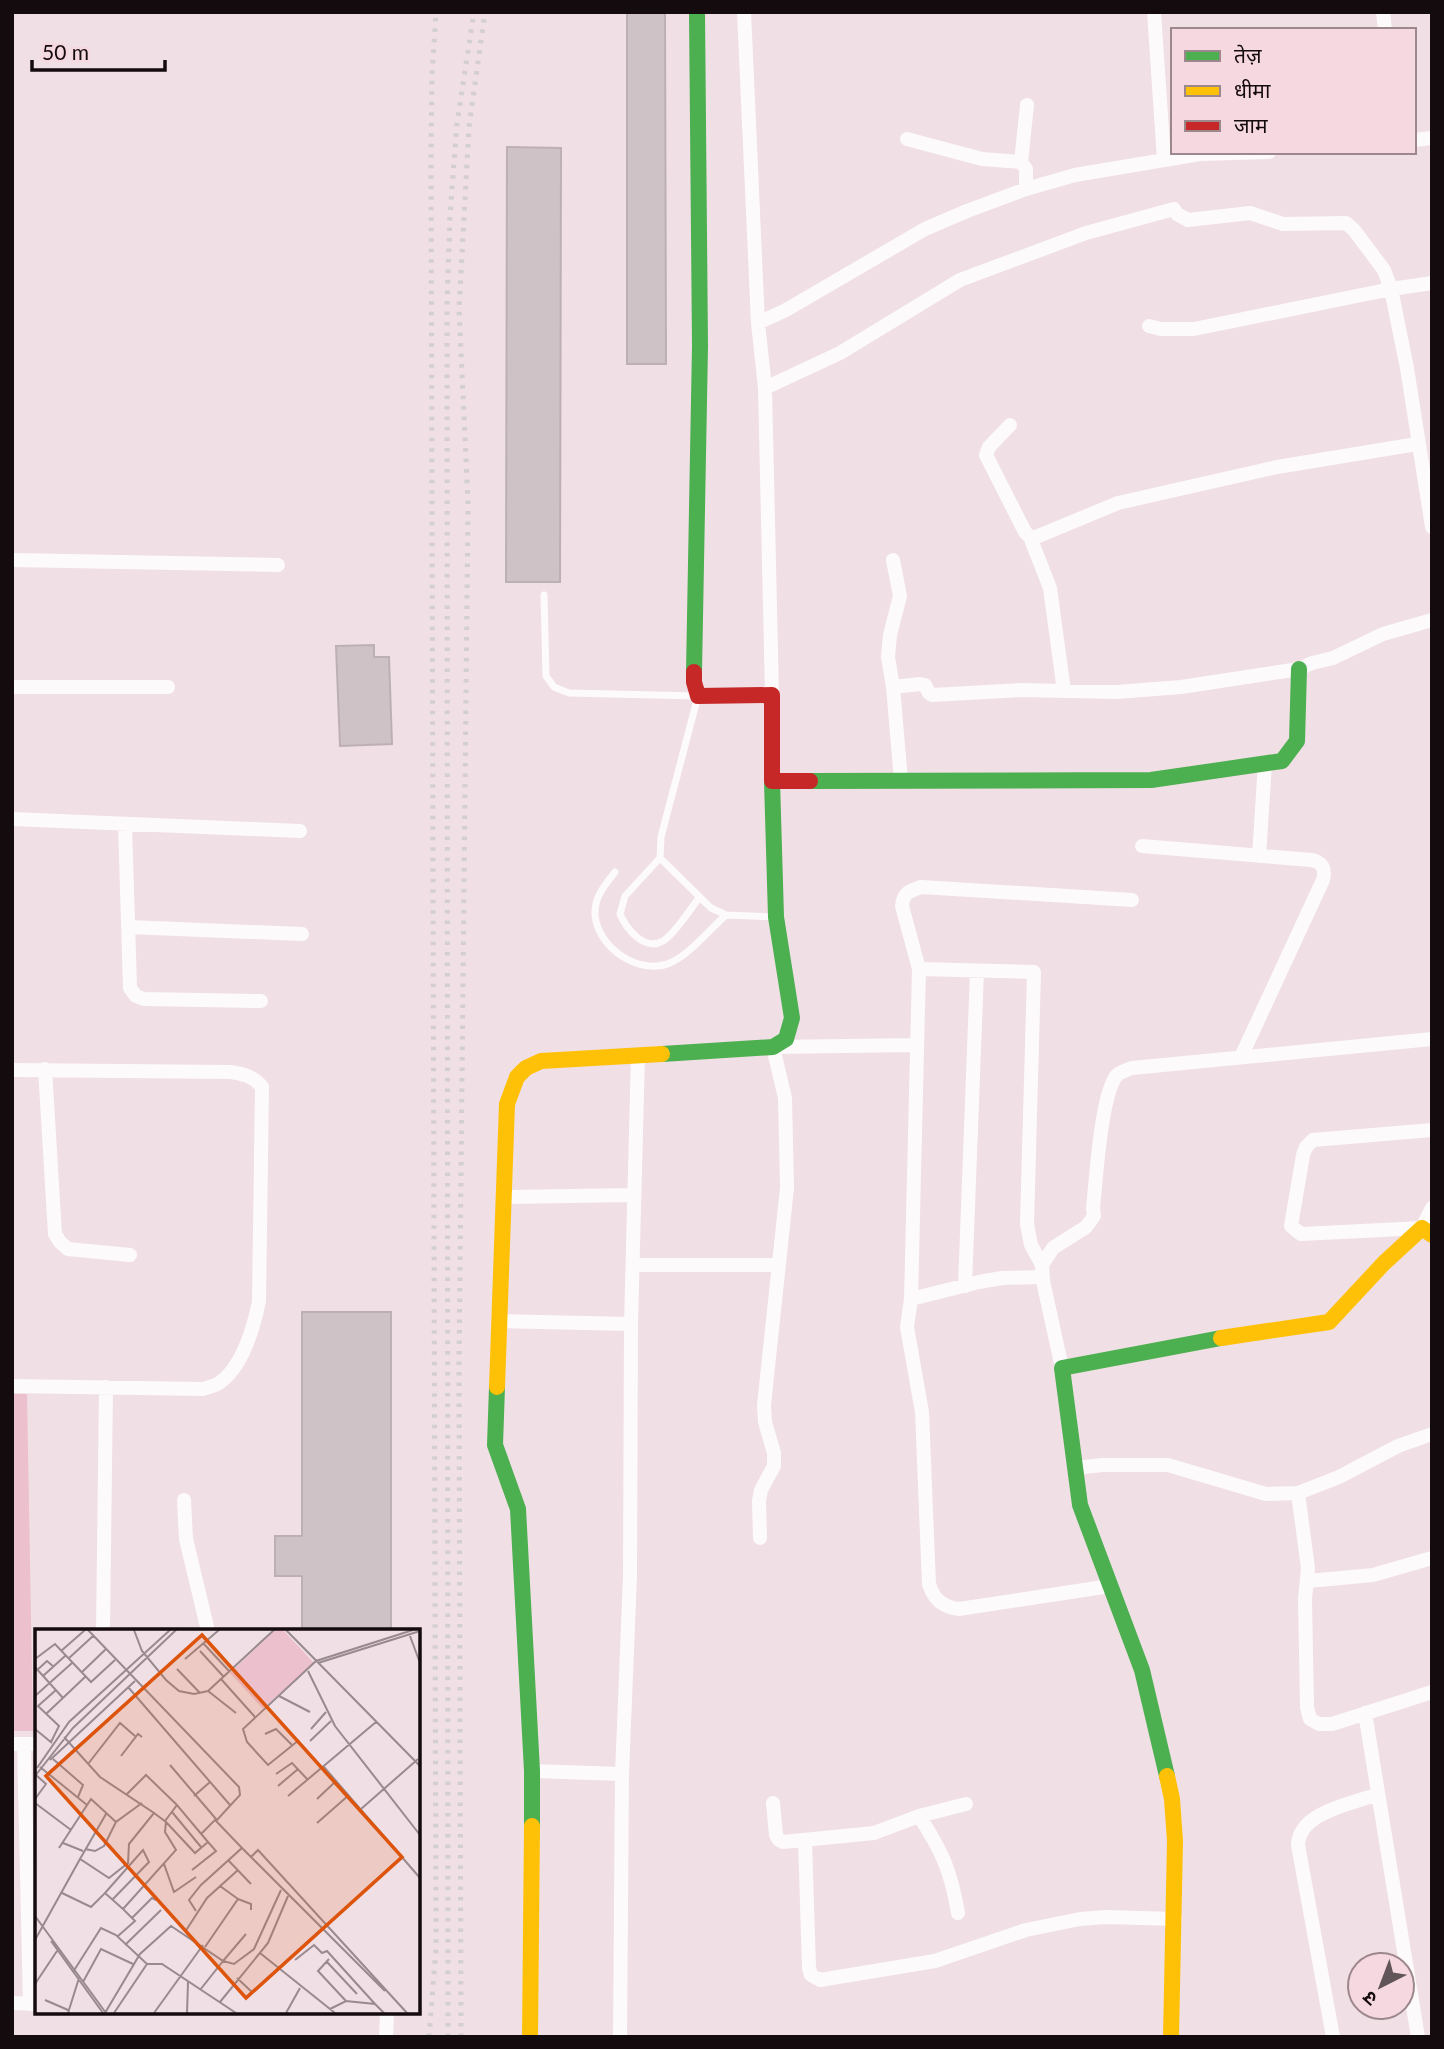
<svg xmlns="http://www.w3.org/2000/svg" width="1444" height="2049" font-family="Lato,'Noto Sans Devanagari',sans-serif">
<rect width="100%" height="100%" fill="#f0dfe4"/>
<path fill="#edc0cd" d="M 12,1394 L 27,1394 L 33,1731 L 12,1731 Z"/>
<path fill="#cfc2c6" stroke="#bdb0b4" stroke-width="2" d="M 627,12 L 665,12 L 666,364 L 627,364 Z
M 507,147 L 561,148 L 560,582 L 506,582 Z
M 374,645 L 374,657 L 389,657 L 392,744 L 340,746 L 336,646 Z
M 302,1312 L 391,1312 L 391,1631 L 302,1631 L 302,1576 L 275,1576 L 275,1536 L 302,1536 Z"/>
<g fill="none" stroke-linecap="round" stroke-linejoin="round">
<path stroke="#fdfafb" stroke-width="7" d="M 544,595 L 546,676 L 554,687 L 569,693 L 698,696 L 661,837 L 660,858 L 711,908 L 726,915 L 775,917
M 660,858 L 625,896 L 620,914 C 626,928 644,952 663,941 C 674,935 691,908 699,898
M 615,872 C 605,885 594,897 595,915 C 598,949 641,977 672,962 C 690,954 711,928 726,915"/>
<path stroke="#fdfafb" stroke-width="14" d="M 744,12 L 758,323 L 765,388 L 772,695
M 1154,12 L 1164,160
M 1383,12 L 1385,30
M 907,139 L 982,159 L 1021,162 L 1026,169 L 1026,189
M 1414,140 L 1432,138
M 1021,162 L 1027,105
M 1432,283 L 1391,289 L 1407,368 L 1432,527
M 758,323 L 786,310 L 925,229 L 967,211 L 1026,189 L 1075,175 L 1200,154 L 1269,152
M 765,388 L 840,353 L 960,280 L 1086,233 L 1174,209 L 1177,214 L 1188,220 L 1250,213 L 1283,224 L 1346,223 L 1354,230 L 1384,270 L 1391,289 L 1194,329 L 1161,329 L 1149,326
M 1010,425 L 989,447 L 986,455 L 1025,532 L 1030,537 L 1036,537 L 1118,503 L 1277,467 L 1417,444
M 1030,537 L 1050,588 L 1064,691
M 12,560 L 278,565
M 893,560 L 900,596 L 890,635 L 888,657 L 893,687 L 901,780
M 12,687 L 168,687
M 893,687 L 920,684 L 925,685 L 929,693 L 932,695 L 1021,690 L 1117,692 L 1181,687 L 1299,669 L 1312,663 L 1333,658 L 1383,634 L 1432,620
M 12,819 L 300,831
M 125,824 L 130,988 L 136,996 L 144,999 L 261,1001
M 1142,846 L 1311,860 C 1322,862 1326,868 1323,880 L 1241,1057
M 1259,856 L 1265,763
M 129,927 L 302,934
M 919,969 L 902,906 C 903,893 909,891 921,887 L 1132,900
M 45,1069 L 55,1234 L 60,1242 L 68,1249 L 130,1255
M 12,1070 L 230,1072 C 244,1074 253,1076 262,1087 L 259,1301 C 254,1327 242,1368 219,1383 C 215,1386 208,1387 203,1389 L 12,1386
M 1432,1130 L 1313,1140 L 1306,1147 L 1303,1155 L 1291,1226 L 1301,1234 L 1422,1228 L 1432,1208
M 504,1197 L 634,1195
M 633,1265 L 778,1265
M 1042,1265 L 1031,1245 L 1027,1224 L 1034,972 L 919,969 L 911,1299 L 979,1282 L 1002,1278 L 1043,1277
M 965,1286 L 977,971
M 911,1299 L 907,1327 L 922,1412 L 929,1584 C 934,1600 943,1607 959,1609 L 1110,1586
M 500,1321 L 631,1324
M 1062,1368 L 1043,1281 L 1042,1265 L 1053,1248 L 1086,1227 L 1094,1216 L 1093,1208 C 1096,1181 1101,1093 1117,1075 C 1121,1072 1127,1070 1132,1068 L 1432,1039
M 1076,1468 L 1102,1465 L 1168,1465 L 1266,1494 L 1298,1493 L 1339,1477 L 1398,1446 L 1432,1434
M 1298,1493 L 1308,1568 L 1305,1599 L 1307,1707 L 1310,1719 L 1319,1724 L 1332,1724 L 1432,1692
M 184,1500 L 186,1539 L 208,1631
M 760,1538 L 759,1501 L 761,1490 L 774,1466 L 774,1453 L 765,1422 L 764,1405 L 787,1188 L 785,1098 L 773,1047 L 917,1045
M 1308,1581 L 1373,1575 L 1432,1558
M 103,1631 L 106,1387
M 1365,1713 L 1418,2037
M 12,1744 L 37,1744
M 24,1744 L 30,2004
M 532,1771 L 622,1774
M 773,1803 L 776,1835 L 779,1840 L 783,1842 L 874,1833 L 919,1816 L 966,1804
M 919,1816 C 942,1851 951,1871 958,1913
M 805,1840 L 809,1968 L 811,1975 L 820,1980 L 935,1961 L 1026,1930 L 1080,1919 L 1106,1917 L 1175,1919
M 12,2003 L 37,2004
M 386,2037 L 387,2012
M 620,2037 L 622,1774 L 630,1576 L 631,1324 L 638,1055
M 1333,2037 L 1298,1845 C 1299,1812 1352,1804 1378,1794"/>
<path stroke="#4caf50" stroke-width="16" d="M 694,672 L 700,346 L 697,12
M 810,781 L 1151,780 L 1282,761 L 1297,741 L 1299,669
M 662,1054 L 773,1047 L 786,1039 L 792,1018 L 776,917 L 772,781
M 497,1387 L 495,1445 L 518,1509 L 532,1771 L 532,1826
M 1167,1776 L 1142,1670 L 1080,1505 L 1062,1368 L 1221,1338"/>
<path stroke="#ffc107" stroke-width="16" d="M 1221,1338 L 1329,1322 L 1384,1263 L 1422,1228 L 1432,1235
M 497,1387 L 507,1104 L 517,1077 L 526,1068 L 541,1061 L 662,1054
M 1167,1776 L 1172,1799 L 1175,1841 L 1171,2037
M 530,2037 L 532,1826"/>
<path stroke="#c62828" stroke-width="16" d="M 694,672 L 694,682 L 698,696 L 772,695 L 772,781 L 810,781"/>
<path stroke="#d3cfd0" stroke-width="5" stroke-dasharray="3.5 7" stroke-linecap="butt" d="M 429,2037 L 436,1948 L 431,153 L 432,76 L 436,12
M 448,2037 L 447,307 L 450,215 L 457,123 L 474,12
M 461,2037 L 459,1366 L 468,502 L 459,309 L 469,127 L 485,12"/>
</g>
<g transform="translate(35 1629)">
<rect width="385" height="385" fill="#f0dfe4"/>
<path d="M 240,1 L 248,1 L 279,34 L 228,80 L 195,44 Z" fill="#edc0cd"/>
<path fill="none" stroke="#988a8e" stroke-width="2" d="M 53,1 L 204,158 L 205,166 L 181,192 L 207,219M 99,1 L 107,22 L 131,51 L 144,62 L 159,65 L 173,62 L 239,1M 251,1 L 385,137M 375,7 L 385,34M 168,14 L 194,42M 26,22 L 50,1M 165,22 L 188,47M 0,30 L 20,15 L 56,53 L 80,31M 33,30 L 58,7M 150,30 L 184,1M 283,34 L 385,2M 0,38 L 28,69M 142,40 L 165,64M 273,42 L 300,97 L 385,206M 0,43 L 12,32 L 19,38M 46,44 L 71,20M 8,47 L 30,27M 186,50 L 220,88M 93,58 L 195,176M 173,62 L 201,84M 0,67 L 37,34M 244,67 L 275,83M 11,85 L 50,48M 0,100 L 17,114M 276,100 L 291,83M 230,105 L 241,100 L 258,117M 264,111 L 233,136 L 212,113 L 208,100 L 281,32 L 378,1M 275,112 L 296,92M 16,113 L 24,97 L 3,77 L 21,61M 86,127 L 103,105 L 107,108M 18,130 L 48,156 L 43,168M 15,131 L 100,52M 53,135 L 85,94 L 100,107M 135,136 L 181,190 L 166,205M 5,138 L 52,176M 289,138 L 385,249M 2,139 L 34,93 L 135,1M 241,145 L 257,134 L 273,151M 0,147 L 38,99 L 141,1M 243,157 L 263,140M 92,165 L 111,146 L 142,176M 159,167 L 175,153M 253,167 L 341,93M 0,170 L 11,155 L 1,146M 282,170 L 301,152M 0,174 L 36,201M 326,180 L 383,130M 137,183 L 166,218M 130,192 L 142,176 L 173,213 L 160,224 L 131,193M 282,194 L 314,166M 28,214 L 48,222M 24,219 L 56,170 L 81,193M 50,220 L 60,222 L 69,217 L 81,193 L 107,174M 216,228 L 350,362M 45,230 L 71,185M 193,231 L 216,255M 129,235 L 139,263 L 161,248M 157,241 L 181,222 L 173,213M 185,257 L 203,270M 27,264 L 56,278 L 70,264 L 88,280M 70,264 L 108,221 L 114,233 L 78,270M 161,282 L 154,271 L 166,256 L 207,219 L 216,228 L 223,221 L 372,384M 0,287 L 71,384M 97,289 L 117,269 L 121,271M 150,303 L 172,269 L 203,241M 211,305 L 188,332 L 199,335 L 219,320 L 246,261M 83,307 L 100,292 L 88,280 L 141,221 L 130,203 L 131,193 L 119,184M 0,311 L 45,230 L 74,249 L 93,234 L 94,215 L 119,184 L 65,148 L 29,108M 16,312 L 68,384M 90,316 L 126,281M 170,318 L 203,270 L 216,275 L 216,281M 225,324 L 300,384M 294,330 L 283,342 L 311,372M 260,331 L 279,316 L 287,324 L 292,322 L 340,375M 292,333 L 322,365M 38,343 L 66,299 L 81,306 L 112,335 L 127,335 L 201,384M 202,349 L 218,364M 48,353 L 66,320 L 98,335M 0,355 L 22,322M 10,371 L 33,381M 185,373 L 233,314 L 253,267M 295,380 L 311,372 L 340,375 L 349,384M 33,384 L 44,349M 70,384 L 105,325 L 136,297 L 188,332 L 165,361M 79,384 L 112,335M 119,384 L 168,316M 152,384 L 153,353M 251,384 L 265,359"/>
<path fill="#dd550c" fill-opacity="0.15" stroke="#dd550c" stroke-width="3.5" d="M 167,6 L 367,228 L 211,369 L 11,147 Z"/>
<rect width="385" height="385" fill="none" stroke="#140b0e" stroke-width="3.5"/>
</g>
<rect width="1444" height="2049" fill="none" stroke="#140b0e" stroke-width="28"/>
<rect x="1171" y="28" width="245" height="126" fill="#f6d9e0" stroke="#9c878c" stroke-width="2"/>
<rect x="1185" y="51" width="35" height="10" fill="#4caf50" stroke="#9c878c" stroke-width="2"/>
<text x="1234" y="63" font-size="21" fill="#140b0e">तेज़</text>
<rect x="1185" y="86" width="35" height="10" fill="#ffc107" stroke="#9c878c" stroke-width="2"/>
<text x="1234" y="98" font-size="21" fill="#140b0e">धीमा</text>
<rect x="1185" y="121" width="35" height="10" fill="#c62828" stroke="#9c878c" stroke-width="2"/>
<text x="1234" y="133" font-size="21" fill="#140b0e">जाम</text>
<g transform="translate(1381 1986) rotate(222)"><circle r="33" fill="#f6d9e0" stroke="#9c878c" stroke-width="2"/>
<path d="M0-5L12 26L0 18L-12 26Z" fill="#615559"/>
<text y="-10" font-size="19" font-weight="bold" text-anchor="middle" fill="#140b0e">उ</text>
</g>
<path d="M32 60v10h133v-10" fill="none" stroke="#140b0e" stroke-width="3.5"/>
<text x="42" y="60" font-size="21" fill="#140b0e" stroke="#f6d9e0" stroke-width="5" paint-order="stroke">50 m</text>
</svg>
